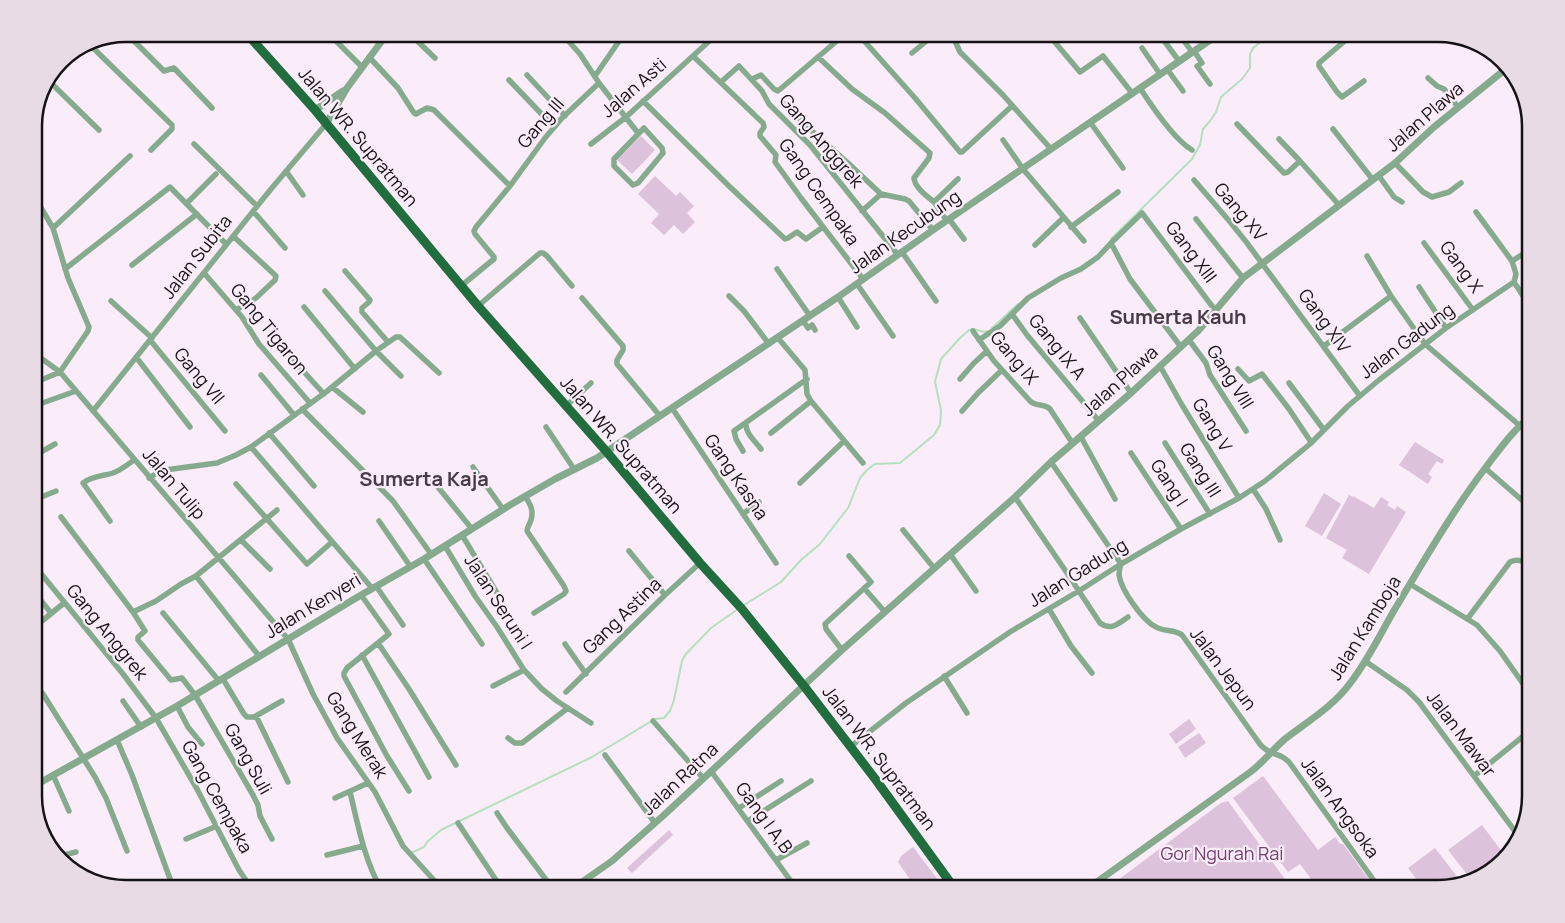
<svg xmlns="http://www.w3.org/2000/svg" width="1565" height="923" font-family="Manrope,sans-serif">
<rect width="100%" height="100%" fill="#faecf8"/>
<path fill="#dcc2da" d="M 641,136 L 655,150 L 632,174 L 617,160 Z
M 655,176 L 676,196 L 680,192 L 694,206 L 687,213 L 695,222 L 683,234 L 674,225 L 664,235 L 651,223 L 659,214 L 638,194 Z
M 1415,442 L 1444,460 L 1442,464 L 1437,461 L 1428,474 L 1432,477 L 1428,484 L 1399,465 Z
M 1324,493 L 1341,504 L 1322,536 L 1305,526 Z
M 1349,495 L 1353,497 L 1353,496 L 1374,508 L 1381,497 L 1389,502 L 1387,505 L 1395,510 L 1397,506 L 1406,512 L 1369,574 L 1342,558 L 1347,550 L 1326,538 Z
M 1189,719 L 1196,729 L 1176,744 L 1169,734 Z
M 1199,733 L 1206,743 L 1185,758 L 1178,747 Z
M 1263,776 L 1318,850 L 1335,837 L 1340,844 L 1343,844 L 1376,889 L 1353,889 L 1347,882 L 1338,889 L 1305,889 L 1314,883 L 1300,864 L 1288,872 L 1233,798 Z
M 1228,801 L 1292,889 L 1106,889 L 1221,803 Z
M 1482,825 L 1503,853 L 1470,878 L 1448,850 Z
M 669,830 L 673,835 L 632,873 L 627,868 Z
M 913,847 L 945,889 L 917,889 L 915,887 L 898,862 L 901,856 Z
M 1435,848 L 1462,883 L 1439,889 L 1424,889 L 1408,868 Z"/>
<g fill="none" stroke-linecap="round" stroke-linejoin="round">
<path stroke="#b5e0bf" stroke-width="2" d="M 1111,239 L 1192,159 L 1200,145 L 1203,129 L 1210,121 L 1216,112 L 1221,97 L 1242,79 L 1250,68 L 1250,54 L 1253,48 L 1271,34
M 992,328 L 1018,304
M 744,605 L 781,582 L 801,560 L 820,544 L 848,508 L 860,478 L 867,470 L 875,464 L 900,463 L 934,435 L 940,425 L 941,410 L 935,382 L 941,359 L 960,338 L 969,330 L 973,329 L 985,332 L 988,331
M 411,853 L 424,847 L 427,842 L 441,830 L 592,757 L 655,719 L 664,718 L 670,711 L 674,700 L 682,661 L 685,655 L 711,628 L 738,609"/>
<path stroke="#86aa8e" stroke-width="5.5" d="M 127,34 L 164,71 L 174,68 L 212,108
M 329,34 L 362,67
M 410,34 L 435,58
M 562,34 L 580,54 L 599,83 L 638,133
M 858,34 L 915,98 L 960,152 L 962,152 L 1012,106
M 949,34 L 954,39 L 960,52 L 1003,95 L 1051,149
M 1048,34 L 1080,72 L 1103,56 L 1132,93
M 1179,34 L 1192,52
M 1353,34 L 1319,63 L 1319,66 L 1337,92 L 1342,97 L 1364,81
M 1162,38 L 1179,61
M 954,39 L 961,34
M 88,43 L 172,125 L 172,129 L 151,150
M 1142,48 L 1160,74
M 1194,51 L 1202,63 L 1197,66 L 1210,84
M 912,53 L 935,34
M 693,56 L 763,123 L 764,127 L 760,133 L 760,136 L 776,155 L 775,162 L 801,198 L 863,279
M 369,57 L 398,88 L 414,113 L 416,114 L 427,108 L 434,110 L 510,186
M 818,57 L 852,89 L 885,113 L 930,153 L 929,158 L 914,178 C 915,188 927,196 934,202 L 958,179
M 1167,69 L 1183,91
M 527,75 L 565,116
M 595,76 L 624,34
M 1428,78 L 1437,86 L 1444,89 L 1458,107
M 752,79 L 761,75 L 774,89 L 778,91 L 845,34
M 509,80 L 554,127
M 721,82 L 739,66 L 762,91 L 769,104 L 810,145 L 898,255
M 51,83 L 99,130
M 1140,88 C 1151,105 1175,140 1192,150
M 643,101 L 730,187 L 785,239 L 788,238 L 797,232 L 806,239 L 823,227
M 782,102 L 814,133 L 848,163 L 881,194 L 862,211
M 1090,122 L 1123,168
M 1237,124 L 1284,173 L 1288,172 L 1300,161
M 644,128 L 662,148 L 663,153 L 638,183 L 633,185 L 614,166 L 614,159 Z
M 1333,129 L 1373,180
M 1279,139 L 1300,161 L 1339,205
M 1003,140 L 1023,169 L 1084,241
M 194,144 L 257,206
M 591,144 L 626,117 L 717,34
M 1395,163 L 1423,192 L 1432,197 L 1449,192 L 1461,183
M 286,171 L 303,195
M 1379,176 L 1394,197 L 1402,202
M 1194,180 L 1231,223 L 1247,243 L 1360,396
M 881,194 L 905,199 L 909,201 L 933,230
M 34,196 L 53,228 L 68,278 L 89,327 L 88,331 L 60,372 L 34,383
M 934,202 L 947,221
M 187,203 L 216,174
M 253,211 L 285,248
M 1476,212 L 1512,261 L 1516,274 L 1514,282
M 949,219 L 964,239
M 1196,219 L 1243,278
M 1071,227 L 1118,192
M 53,228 L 130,156
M 233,236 L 276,276 L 275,280 L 256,298 L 236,310
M 1111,243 L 1130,279 L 1181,347
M 1424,243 L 1473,310
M 1035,245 L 1063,218
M 902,252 L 936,301
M 1367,256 L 1391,296 L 1425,344 L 1519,425
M 1512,261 L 1531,249
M 132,265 L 197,214
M 65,269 L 170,187 L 226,244
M 777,269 L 810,316
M 345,271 L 370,300 L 369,302 L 362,308 L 362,312 L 388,342
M 204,273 L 242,317 L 259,344 L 310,403
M 1514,282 L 1531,308
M 857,284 L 893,336
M 461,286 L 494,259 L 494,257 L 475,234 L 474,231 L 476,227 L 510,186 L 545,138 L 562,118 L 599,83
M 1419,287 L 1446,328
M 325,291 L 376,351 L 401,376
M 729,296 L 744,311 L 769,344
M 838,297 L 857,327
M 582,298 L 623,346 L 623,350 L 617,360 L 617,364 L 660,416
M 111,301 L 152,338
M 478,306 L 540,253 L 543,253 L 547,256 L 572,286
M 304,307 L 355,369
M 1012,314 L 1027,335 L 1099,421
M 1080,318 L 1131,393
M 803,321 L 808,328 L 812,325 L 815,330
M 973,331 L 994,361 L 1030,401 C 1036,407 1044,403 1050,409 L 1073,444
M 778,338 L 805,370 L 807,394 L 811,401 L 863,463
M 150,340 L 225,431
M 979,340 L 1000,326 L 1028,298 L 1061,278 L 1081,269 L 1098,257 L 1111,243 L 1142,213 L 1215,310
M 1189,340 L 1206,363 L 1210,375 L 1246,431
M 1324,346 L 1391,296
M 286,352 L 324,394
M 34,353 L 60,372 L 288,639 L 313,694 L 337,738 L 375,792 L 403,846 L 442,889
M 136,357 L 190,427
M 1160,366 L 1182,405 L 1239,498
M 1238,369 L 1249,381 L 1262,374 L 1289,409 L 1311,442
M 261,375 L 294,415
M 960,379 L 974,363 L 987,351
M 1289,383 L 1324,430
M 332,387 L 363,412
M 34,406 L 76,391
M 566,406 L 591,383
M 672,408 L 776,563
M 302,409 L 393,501 L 431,554
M 93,411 L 271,189 L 326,124
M 962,411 L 978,393 L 1002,370
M 746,423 C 745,433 755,441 761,449
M 546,427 L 574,469
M 269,433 L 314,486
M 771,433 L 811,401
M 1081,437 L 1115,499
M 1165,443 L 1210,514
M 251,447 L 372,588
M 743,451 L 736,439 L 734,431 L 807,379
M 1131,453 L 1181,529
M 34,456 L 55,444
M 1051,462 L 1121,564
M 473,467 L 503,509
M 1485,468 L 1531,508
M 149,478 L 157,473 L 165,470 L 217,463 L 236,455 L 251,447 L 326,392 L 376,351 L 396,337 L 400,337 L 439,373
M 433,481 L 472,529
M 34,483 L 37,498
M 800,483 L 844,441
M 236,484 L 307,564 L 332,542
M 1253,489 L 1266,509 L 1280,540
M 525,496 C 530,504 534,510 531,520 C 530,524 527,527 527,531 L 564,586 L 566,591 L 564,594 L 534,613
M 1015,497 L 1065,570 L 1100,623 C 1111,631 1118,624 1128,617
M 34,500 L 56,491
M 743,514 L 759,502
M 61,517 L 133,612 L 156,601 L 181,584 L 196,576 L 277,510
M 110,521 L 83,483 C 91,476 104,476 113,473 C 121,470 127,465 134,460
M 379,521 L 410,566
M 903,530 L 934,568
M 462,535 L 497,593
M 241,540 L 270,569
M 445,546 L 475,596 L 497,627 L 524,670 L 542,689 L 557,701 L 591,723
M 629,551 L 665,595
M 950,554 L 976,591
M 424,559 L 482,644
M 1121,564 C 1120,567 1119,572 1119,575 C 1121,590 1143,621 1156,627 C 1164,632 1174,629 1182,635 L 1257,740 C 1260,745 1264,749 1270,752 C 1278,756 1281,754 1289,762 L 1380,889
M 34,565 L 123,674 L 156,718 L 197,789 L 239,870 L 252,889
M 196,576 L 259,656
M 1410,584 L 1477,625 L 1500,651 L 1531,695
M 376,586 L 403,625
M 864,588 L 885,612
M 34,592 L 51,613
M 361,595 L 389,634 L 347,668 L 344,673 L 344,676 L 387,756 L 409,791
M 1049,609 L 1071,646 L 1092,673
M 133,612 L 145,631 L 138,637 L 138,640 L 171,680 L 182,678 L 195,695 L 253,795 L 258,805 L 260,816 L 272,839
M 163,613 L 219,681
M 34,615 L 39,621 L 42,621 L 64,603
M 1468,618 L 1510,562 C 1518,558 1525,561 1531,567
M 378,643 L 409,689 L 456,765
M 565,644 L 586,674
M 842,650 L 826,629 L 825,624 L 871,582 L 849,556
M 362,655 L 429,777
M 1365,661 L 1407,690 L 1419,702 L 1520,838
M 944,676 L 967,713
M 223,679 L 244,714 L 247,717 L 254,717 L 257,718 L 288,782
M 34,684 L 43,694 L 95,777 L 106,798 L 127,851
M 493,686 L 524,670
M 566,692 L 665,595 L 700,563
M 123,701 L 141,727
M 177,706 L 188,727 L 202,744
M 254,717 L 282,701
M 653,721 L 703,778
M 508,738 L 515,743 L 522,743 L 568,708
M 117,740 L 132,775 L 173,887
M 850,747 L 906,703 L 1010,632 L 1082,589 L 1121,564 L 1181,529 L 1239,498 L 1265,481 L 1310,444 L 1348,406 L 1379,380 L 1446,328 L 1514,282
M 605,755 L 655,823
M 34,770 L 40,782
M 711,771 L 793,884
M 53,775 L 69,811
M 1474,776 L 1531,730
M 350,792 C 358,825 364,859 381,889
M 335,798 L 368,783
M 739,808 L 781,781
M 497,813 L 507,828 L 553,889
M 748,821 L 811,781
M 458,823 L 502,889
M 186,839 L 217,826
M 327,855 L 363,846
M 60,856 L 76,852
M 776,860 L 807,843
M 425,884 L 429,889"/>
<path stroke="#86aa8e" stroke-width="7" d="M 315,110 L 343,91
M 326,124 L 347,88 L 387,34
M 34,786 L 177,706 L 361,595 L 424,559 L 510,505 L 555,479 L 597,458 L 838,297 L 933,230 L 1219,34
M 572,889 L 612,861 L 664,815 L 842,650 L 1015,497 L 1051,462 L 1131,393 L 1198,331 L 1243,278 L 1395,163 L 1434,127 L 1507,68
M 1087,889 L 1249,773 C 1263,763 1272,750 1285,739 C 1308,721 1334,706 1351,682 C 1367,661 1379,637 1392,614 C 1422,564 1451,513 1486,467 C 1500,449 1513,430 1531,416"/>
<path stroke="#226d3e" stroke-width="9" d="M 247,34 L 315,110 L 478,306 L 606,451 L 700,563 L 742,609 L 804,686 L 876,780 L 955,889"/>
</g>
<g text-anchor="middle" stroke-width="4.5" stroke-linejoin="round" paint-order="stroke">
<g font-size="18" fill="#171216" stroke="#faecf8">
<text transform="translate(634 88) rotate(-41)" y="6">Jalan Asti</text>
<text transform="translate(1425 117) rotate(-41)" y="6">Jalan Plawa</text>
<text transform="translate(541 123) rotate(-49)" y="6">Gang III</text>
<text transform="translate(358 137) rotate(50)" y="6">Jalan WR. Supratman</text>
<text transform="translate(821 141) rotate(49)" y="6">Gang Anggrek</text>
<text transform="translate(819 192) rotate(55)" y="6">Gang Cempaka</text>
<text transform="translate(1240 212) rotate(50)" y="6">Gang XV</text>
<text transform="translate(905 232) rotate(-35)" y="6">Jalan Kecubung</text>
<text transform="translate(1191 252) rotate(53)" y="6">Gang XIII</text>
<text transform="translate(197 257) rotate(-52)" y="6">Jalan Subita</text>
<text transform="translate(1461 267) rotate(54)" y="6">Gang X</text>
<text transform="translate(1324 321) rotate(54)" y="6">Gang XIV</text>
<text transform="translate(269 329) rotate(51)" y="6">Gang Tigaron</text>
<text transform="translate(1407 341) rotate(-37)" y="6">Jalan Gadung</text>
<text transform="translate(1057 347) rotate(51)" y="6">Gang IX A</text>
<text transform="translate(1014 358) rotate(50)" y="6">Gang IX</text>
<text transform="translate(199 376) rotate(50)" y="6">Gang VII</text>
<text transform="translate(1230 377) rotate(58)" y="6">Gang VIII</text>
<text transform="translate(1120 381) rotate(-42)" y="6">Jalan Plawa</text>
<text transform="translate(1212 425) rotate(59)" y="6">Gang V</text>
<text transform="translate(621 445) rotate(49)" y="6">Jalan WR. Supratman</text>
<text transform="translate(1200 470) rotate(58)" y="6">Gang III</text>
<text transform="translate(736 477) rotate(56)" y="6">Gang Kasna</text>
<text transform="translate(1169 483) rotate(57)" y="6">Gang I</text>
<text transform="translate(174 484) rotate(50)" y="6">Jalan Tulip</text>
<text transform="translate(1078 573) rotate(-32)" y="6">Jalan Gadung</text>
<text transform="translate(498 602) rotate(57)" y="6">Jalan Seruni I</text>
<text transform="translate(313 606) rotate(-31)" y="6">Jalan Kenyeri</text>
<text transform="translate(622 616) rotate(-44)" y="6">Gang Astina</text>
<text transform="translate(1365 628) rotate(-58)" y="6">Jalan Kamboja</text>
<text transform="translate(107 632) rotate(51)" y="6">Gang Anggrek</text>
<text transform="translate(1223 669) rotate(53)" y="6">Jalan Jepun</text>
<text transform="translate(1461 734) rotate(53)" y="6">Jalan Mawar</text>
<text transform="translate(357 735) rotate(58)" y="6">Gang Merak</text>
<text transform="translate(879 758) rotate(53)" y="6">Jalan WR. Supratman</text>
<text transform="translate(248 759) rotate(61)" y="6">Gang Suli</text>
<text transform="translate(680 779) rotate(-43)" y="6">Jalan Ratna</text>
<text transform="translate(217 797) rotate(61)" y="6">Gang Cempaka</text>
<text transform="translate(1340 808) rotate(54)" y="6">Jalan Angsoka</text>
<text transform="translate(764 818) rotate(54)" y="6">Gang I A,B</text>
</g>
<g font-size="18" fill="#724170" stroke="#faecf8">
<text x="1222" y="860">Gor Ngurah Rai</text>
</g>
<g font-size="20" font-weight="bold" fill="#463b45" stroke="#faecf8">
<text x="1178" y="324">Sumerta Kauh</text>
<text x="424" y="486">Sumerta Kaja</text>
</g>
</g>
<path d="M0 0H1565V923H0ZM126 42H1438A84 84 0 0 1 1522 126V796A84 84 0 0 1 1438 880H126A84 84 0 0 1 42 796V126A84 84 0 0 1 126 42Z" fill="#e8dbe6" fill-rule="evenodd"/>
<path fill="none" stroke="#171216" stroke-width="2.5" d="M126 42H1438A84 84 0 0 1 1522 126V796A84 84 0 0 1 1438 880H126A84 84 0 0 1 42 796V126A84 84 0 0 1 126 42Z"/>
</svg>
